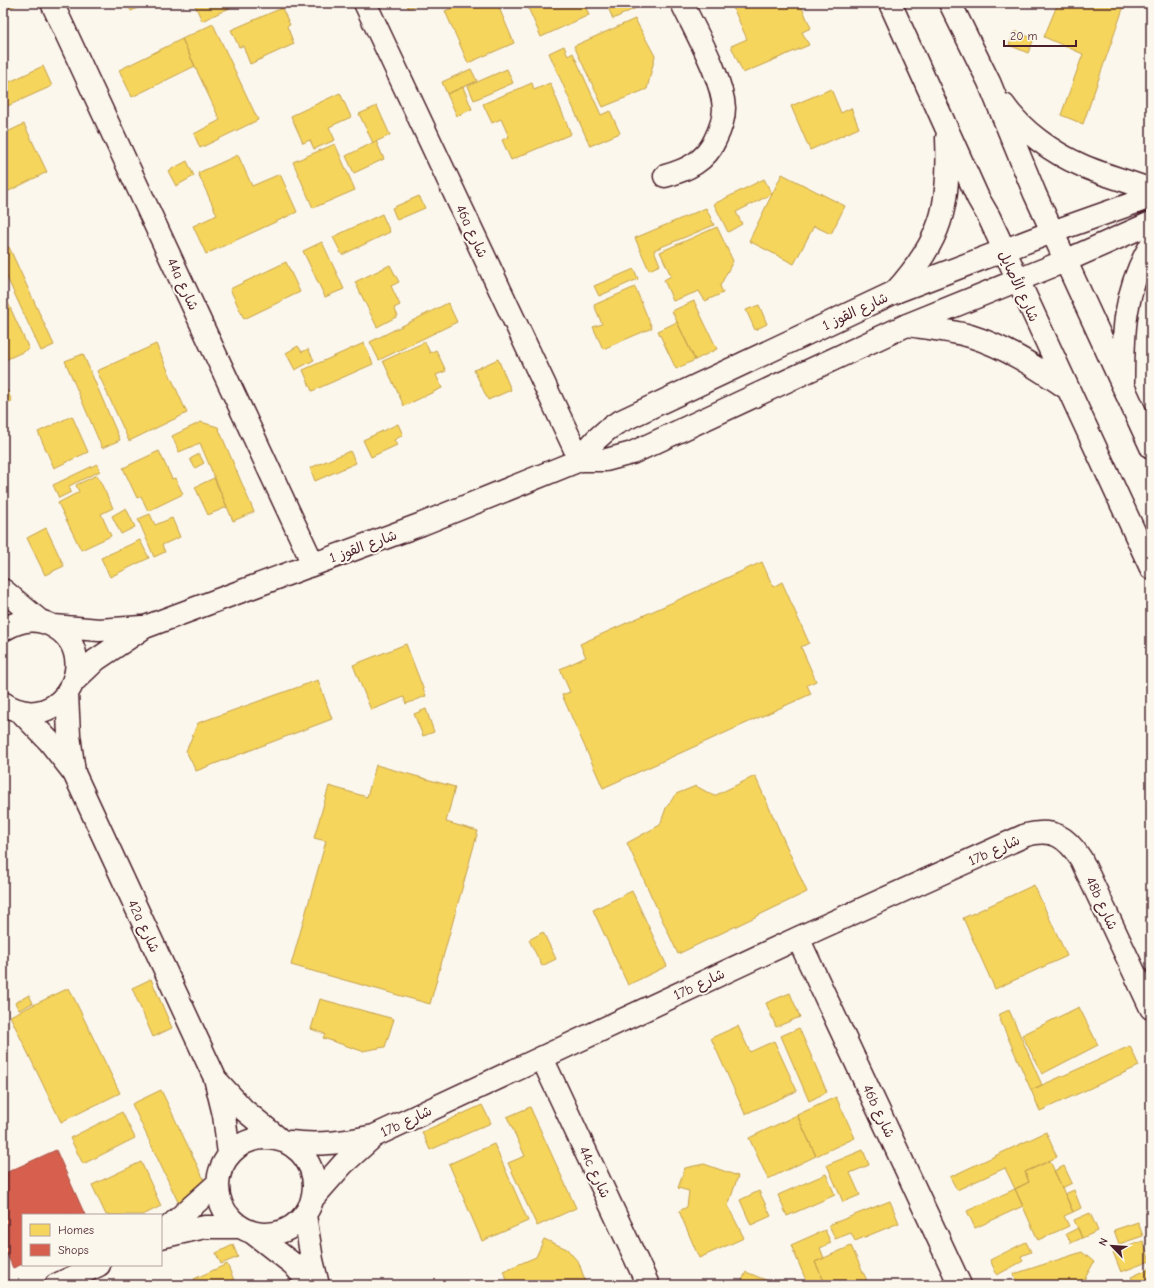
<svg xmlns="http://www.w3.org/2000/svg" width="1154" height="1288" font-family="'Comic Neue','Playpen Sans Arabic',sans-serif">
<rect width="100%" height="100%" fill="#fbf7ec"/>
<filter id="ink" filterUnits="userSpaceOnUse"><feTurbulence type="fractalNoise" baseFrequency=".025" numOctaves="2"/><feDisplacementMap in="SourceGraphic" scale="8" xChannelSelector="R" yChannelSelector="G"/><feConvolveMatrix kernelMatrix="1 2 1 2 8 2 1 2 1" color-interpolation-filters="sRGB"/></filter>
<g filter="url(#ink)">
<path fill="#f6d55c" stroke="#c29e4d" d="M 3,3 L 15,3 L 16,5 L 3,11 Z
M 127,3 L 149,3 L 131,11 Z
M 194,3 L 240,3 L 202,21 Z
M 407,3 L 417,3 L 418,5 L 408,8 Z
M 464,3 L 497,3 L 514,43 L 468,63 L 445,11 Z
M 526,3 L 584,3 L 589,15 L 541,37 Z
M 606,3 L 644,3 L 644,4 L 613,19 Z
M 731,3 L 800,3 L 811,28 L 802,32 L 809,45 L 743,73 L 731,46 L 747,39 Z
M 1058,3 L 1125,3 L 1083,124 L 1061,115 L 1083,54 L 1044,37 Z
M 282,8 L 290,25 L 287,26 L 294,44 L 250,64 L 243,46 L 239,47 L 231,30 Z
M 635,19 L 655,56 L 647,89 L 603,107 L 574,46 Z
M 213,24 L 258,120 L 200,148 L 194,134 L 220,120 L 182,39 Z
M 1015,31 L 1034,39 L 1028,53 L 1009,45 Z
M 182,39 L 195,66 L 132,97 L 119,70 Z
M 564,46 L 568,56 L 573,53 L 601,115 L 610,111 L 620,133 L 590,146 L 549,53 Z
M 43,66 L 52,86 L 3,108 L 3,85 Z
M 471,69 L 477,81 L 447,94 L 442,82 Z
M 507,69 L 513,83 L 474,100 L 468,86 Z
M 532,83 L 534,90 L 550,83 L 571,134 L 511,160 L 502,140 L 509,137 L 501,119 L 492,123 L 483,104 Z
M 463,87 L 472,109 L 457,116 L 447,94 Z
M 831,89 L 841,113 L 851,108 L 859,128 L 810,150 L 791,106 Z
M 340,93 L 351,117 L 329,127 L 335,140 L 314,149 L 310,140 L 303,143 L 291,116 Z
M 377,106 L 390,135 L 373,143 L 359,114 Z
M 24,124 L 47,172 L 3,194 L 3,134 Z
M 376,141 L 384,159 L 354,173 L 346,156 Z
M 335,144 L 355,190 L 313,208 L 293,162 Z
M 238,155 L 252,186 L 280,174 L 297,212 L 206,254 L 193,226 L 217,215 L 198,173 Z
M 187,161 L 194,176 L 176,186 L 168,171 Z
M 782,174 L 845,206 L 831,234 L 814,226 L 794,264 L 749,241 Z
M 764,179 L 772,194 L 736,212 L 742,224 L 728,232 L 714,204 Z
M 419,196 L 425,208 L 397,220 L 392,208 Z
M 706,208 L 714,225 L 654,250 L 660,265 L 649,270 L 635,238 Z
M 382,214 L 390,232 L 342,255 L 333,237 Z
M 717,227 L 733,261 L 720,286 L 723,293 L 705,301 L 699,291 L 673,301 L 664,280 L 671,276 L 660,252 Z
M 322,242 L 344,289 L 325,297 L 303,251 Z
M 9,247 L 54,345 L 41,351 L 3,269 L 3,250 Z
M 286,262 L 300,292 L 244,319 L 230,289 Z
M 390,265 L 399,282 L 391,286 L 400,305 L 394,308 L 398,316 L 377,327 L 355,282 Z
M 634,269 L 638,279 L 599,296 L 594,286 Z
M 635,287 L 652,328 L 603,349 L 593,327 L 602,324 L 594,305 Z
M 694,301 L 717,349 L 695,360 L 672,311 Z
M 8,303 L 29,349 L 3,361 L 3,306 Z
M 448,303 L 457,322 L 379,360 L 370,342 Z
M 759,305 L 767,324 L 755,330 L 746,310 Z
M 677,322 L 695,360 L 676,369 L 658,331 Z
M 425,342 L 430,353 L 436,350 L 446,371 L 436,375 L 442,388 L 404,406 L 383,361 Z
M 364,343 L 373,364 L 312,391 L 303,370 Z
M 156,344 L 187,413 L 129,441 L 97,371 Z
M 298,346 L 302,352 L 308,349 L 314,360 L 295,370 L 286,353 Z
M 83,354 L 120,440 L 102,448 L 65,361 Z
M 498,359 L 511,390 L 488,400 L 474,370 Z
M 7,390 L 12,401 L 3,404 L 3,392 Z
M 72,416 L 88,452 L 54,468 L 38,432 Z
M 201,422 L 218,427 L 254,512 L 233,521 L 200,443 L 179,452 L 172,436 Z
M 398,424 L 403,435 L 394,440 L 397,445 L 371,457 L 363,440 Z
M 159,451 L 172,479 L 175,478 L 183,494 L 148,511 L 141,496 L 137,498 L 123,468 Z
M 350,451 L 356,463 L 315,481 L 310,468 Z
M 199,454 L 204,463 L 195,468 L 190,459 Z
M 97,464 L 100,471 L 69,486 L 71,492 L 59,498 L 53,485 Z
M 97,475 L 113,508 L 101,514 L 111,536 L 81,550 L 58,503 L 79,492 L 76,485 Z
M 214,478 L 227,507 L 208,515 L 195,487 Z
M 126,508 L 135,527 L 121,534 L 112,516 Z
M 150,514 L 155,525 L 172,518 L 180,537 L 162,545 L 165,552 L 154,557 L 138,519 Z
M 46,528 L 64,566 L 45,575 L 27,538 Z
M 140,540 L 149,558 L 110,577 L 101,558 Z
M 762,562 L 773,587 L 782,582 L 809,643 L 801,647 L 816,681 L 807,685 L 811,694 L 603,788 L 562,695 L 570,692 L 560,669 L 586,657 L 580,644 Z
M 406,644 L 426,696 L 406,704 L 404,697 L 371,710 L 353,665 Z
M 318,680 L 332,719 L 196,771 L 186,751 L 198,723 Z
M 426,709 L 434,732 L 423,736 L 414,714 Z
M 376,765 L 455,787 L 446,822 L 478,831 L 430,1004 L 291,965 L 326,841 L 314,838 L 329,786 L 367,797 Z
M 755,776 L 807,892 L 678,954 L 627,843 L 660,825 L 666,808 L 676,794 L 696,786 L 714,796 Z
M 1034,885 L 1067,956 L 995,989 L 963,918 Z
M 632,891 L 667,966 L 628,985 L 593,910 Z
M 543,932 L 556,959 L 542,966 L 529,940 Z
M 151,979 L 172,1028 L 153,1037 L 132,988 Z
M 69,988 L 120,1093 L 61,1122 L 10,1016 Z
M 790,993 L 800,1017 L 776,1027 L 766,1003 Z
M 29,995 L 33,1003 L 19,1010 L 15,1003 Z
M 320,999 L 394,1019 L 385,1047 L 362,1051 L 323,1038 L 325,1034 L 311,1029 Z
M 1079,1007 L 1098,1045 L 1042,1074 L 1022,1035 Z
M 1009,1010 L 1042,1085 L 1031,1090 L 998,1015 Z
M 738,1026 L 750,1052 L 774,1041 L 797,1091 L 745,1114 L 711,1038 Z
M 799,1028 L 827,1092 L 809,1101 L 781,1036 Z
M 1130,1046 L 1139,1066 L 1040,1111 L 1031,1090 Z
M 161,1090 L 209,1190 L 179,1204 L 132,1104 Z
M 836,1097 L 855,1138 L 816,1156 L 797,1115 Z
M 482,1105 L 491,1123 L 430,1150 L 422,1132 Z
M 530,1107 L 576,1208 L 537,1226 L 508,1163 L 525,1156 L 507,1117 Z
M 122,1112 L 135,1138 L 83,1164 L 70,1138 Z
M 797,1115 L 816,1156 L 768,1179 L 749,1138 Z
M 1046,1132 L 1057,1157 L 1025,1172 L 1029,1182 L 1015,1189 L 1005,1168 L 957,1190 L 950,1177 Z
M 494,1144 L 528,1221 L 482,1241 L 449,1164 Z
M 863,1150 L 869,1165 L 850,1173 L 860,1195 L 843,1202 L 827,1165 Z
M 1050,1161 L 1073,1212 L 1064,1216 L 1069,1226 L 1038,1240 L 1015,1189 L 1029,1182 L 1025,1172 Z
M 141,1162 L 161,1206 L 143,1215 L 106,1215 L 92,1185 Z
M 704,1164 L 738,1176 L 728,1206 L 744,1238 L 699,1258 L 679,1211 L 687,1207 L 689,1191 L 678,1188 L 685,1168 Z
M 1064,1166 L 1072,1183 L 1062,1188 L 1054,1171 Z
M 826,1174 L 835,1195 L 787,1216 L 778,1195 Z
M 1015,1189 L 1023,1206 L 975,1228 L 967,1211 Z
M 1074,1190 L 1081,1208 L 1073,1212 L 1065,1194 Z
M 759,1191 L 771,1216 L 751,1225 L 740,1200 Z
M 890,1201 L 899,1223 L 855,1241 L 851,1233 L 835,1239 L 829,1225 Z
M 1090,1213 L 1098,1231 L 1082,1238 L 1074,1220 Z
M 1138,1222 L 1143,1236 L 1119,1244 L 1114,1230 Z
M 1078,1228 L 1082,1238 L 1071,1243 L 1066,1234 Z
M 825,1230 L 831,1243 L 820,1248 L 824,1258 L 815,1262 L 826,1285 L 808,1285 L 791,1245 Z
M 544,1239 L 567,1249 L 579,1263 L 585,1281 L 583,1285 L 509,1285 L 503,1271 L 536,1257 Z
M 1143,1241 L 1150,1261 L 1121,1272 L 1113,1252 Z
M 1026,1242 L 1031,1252 L 1021,1256 L 1023,1261 L 997,1275 L 990,1260 Z
M 233,1245 L 238,1257 L 221,1264 L 216,1253 Z
M 851,1246 L 869,1285 L 826,1285 L 815,1262 Z
M 1082,1252 L 1094,1262 L 1084,1280 L 1087,1285 L 1018,1285 L 1014,1274 Z
M 227,1264 L 236,1285 L 196,1285 L 194,1279 Z
M 1151,1268 L 1151,1285 L 1135,1285 L 1131,1277 Z
M 746,1272 L 778,1285 L 740,1285 Z
M 929,1279 L 931,1285 L 916,1285 Z"/>
<path fill="#d6604d" stroke="#ac4c43" d="M 56,1150 L 85,1215 L 23,1215 L 23,1264 L 13,1268 L 3,1245 L 3,1174 Z"/>
<g fill="none" stroke-linecap="round" stroke-linejoin="round">
<defs>
<path id="street" d="M 52,3 L 313,564
M 365,3 L 580,460
M 665,176 C 687,170 706,161 715,140 C 720,130 724,119 724,108 C 722,77 695,31 682,3
M 580,460 C 590,444 601,433 617,423 L 895,292 L 1052,232 L 1151,197
M 3,590 L 40,621
M 54,626 L 99,630 L 142,627
M 3,630 C 16,622 31,617 46,623 C 110,648 62,742 3,703
M 75,680 L 96,660 L 145,627 L 422,524 L 580,460 L 606,460 L 632,453 L 907,325 L 1065,261 L 1151,223
M 67,694 L 69,735 L 74,772
M 21,712 L 49,741 L 74,773 L 215,1078 L 224,1115 L 229,1154
M 798,938 L 960,1285
M 542,1058 L 648,1285
M 218,1082 L 244,1110 L 278,1138
M218 1186a48 48 0 1 1 96 0a48 48 0 1 1-96 0Z
M 290,1142 C 319,1146 345,1142 374,1136 L 798,938 L 1026,835 C 1053,828 1066,836 1081,859 L 1151,1008
M 313,1198 L 343,1164 L 373,1137
M 305,1215 L 312,1260 L 318,1285
M 253,1233 L 293,1264 L 311,1285
M 161,1234 L 217,1184
M 161,1237 L 205,1227 L 239,1227
M 56,1285 L 99,1265"/>
<path id="secondary" d="M 890,3 L 978,198 L 989,217 L 1151,568
M 950,3 L 989,82 L 1035,194 L 1151,447
M 1004,105 C 1022,131 1053,153 1081,165 C 1103,175 1128,181 1151,190
M 895,292 C 942,240 950,207 947,138
M 907,325 C 928,328 950,330 970,336 C 1006,347 1037,368 1067,388
M 1123,382 C 1123,331 1124,290 1151,245"/>
</defs>
<use href="#street" stroke="#4a1f2b" stroke-width="25"/>
<use href="#secondary" stroke="#4a1f2b" stroke-width="25"/>
<use href="#street" stroke="#fbf7ec" stroke-width="22"/>
<use href="#secondary" stroke="#fbf7ec" stroke-width="22"/>
</g>
</g>
<g text-anchor="middle" stroke-width="4" stroke-linejoin="round" paint-order="stroke">
<g font-size="14" fill="#4a1f2b" stroke="#fbf7ec">
<text transform="translate(472 231) rotate(65)" y="5">46a شارع</text>
<text transform="translate(183 284) rotate(65)" y="5">44a شارع</text>
<text transform="translate(1019 286) rotate(65)" y="5">شارع الأصايل</text>
<text transform="translate(855 311) rotate(-25)" y="5">شارع القوز 1</text>
<text transform="translate(363 546) rotate(-20)" y="5">شارع القوز 1</text>
<text transform="translate(994 850) rotate(-24)" y="5">17b شارع</text>
<text transform="translate(1102 903) rotate(65)" y="5">48b شارع</text>
<text transform="translate(144 926) rotate(65)" y="5">42a شارع</text>
<text transform="translate(699 984) rotate(-25)" y="5">17b شارع</text>
<text transform="translate(879 1111) rotate(65)" y="5">46b شارع</text>
<text transform="translate(406 1121) rotate(-25)" y="5">17b شارع</text>
<text transform="translate(595 1172) rotate(65)" y="5">44c شارع</text>
</g>
</g>
<rect width="1154" height="1288" fill="none" stroke="#fbf7ec" stroke-width="16"/>
<rect x="8" y="8" width="1138" height="1272" fill="none" stroke="#4a1f2b" stroke-width="1.5" filter="url(#ink)"/>
<rect x="22" y="1214" width="140" height="52" fill="#fbf7ec" stroke="#b4a19f"/>
<rect x="30" y="1224" width="20" height="12" fill="#f6d55c" stroke="#b4a19f"/>
<text x="58" y="1234" font-size="12" fill="#4a1f2b">Homes</text>
<rect x="30" y="1244" width="20" height="12" fill="#d6604d" stroke="#b4a19f"/>
<text x="58" y="1254" font-size="12" fill="#4a1f2b">Shops</text>
<g transform="translate(1112 1246) rotate(295)" stroke="#fbf7ec" stroke-width="3" paint-order="stroke">
<path d="M0-3L7 15L0 10L-7 15Z" fill="#4a1f2b"/>
<text y="-6" font-size="11" font-weight="bold" text-anchor="middle" fill="#4a1f2b">N</text>
</g>
<path d="M1004 40v6h72v-6" fill="none" stroke="#4a1f2b" stroke-width="2"/>
<text x="1010" y="40" font-size="12" fill="#4a1f2b" stroke="#fbf7ec" stroke-width="3" paint-order="stroke">20 m</text>
</svg>
